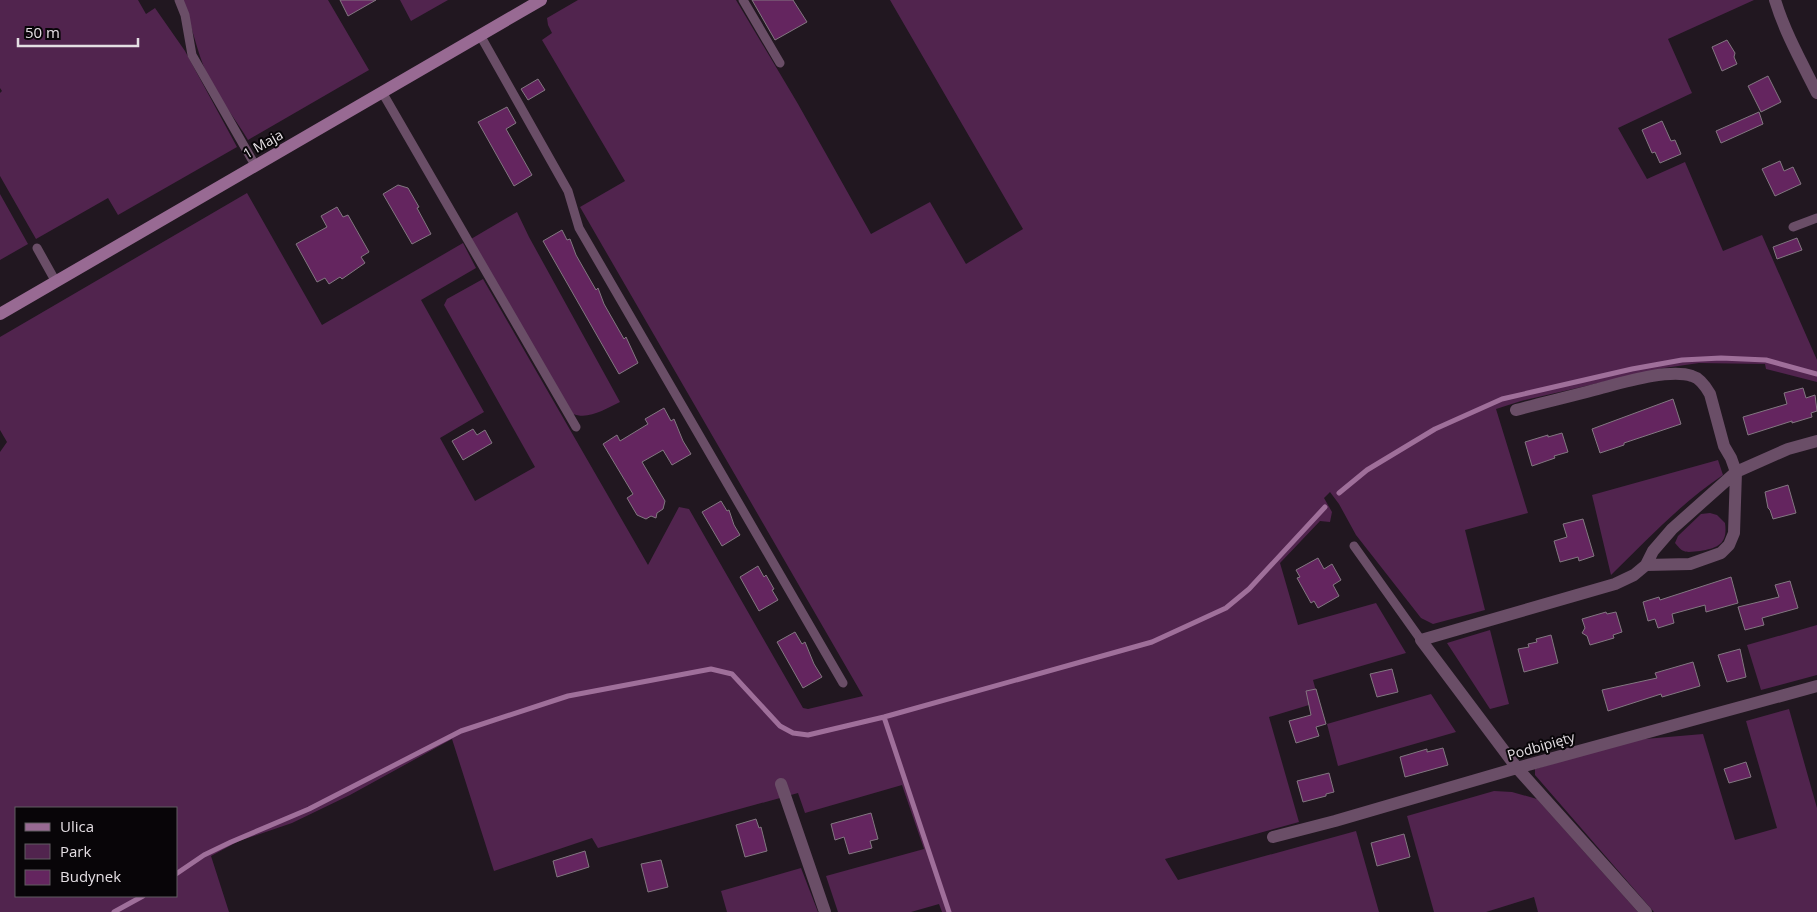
<svg xmlns="http://www.w3.org/2000/svg" width="1817" height="912" font-family="'Open Sans',sans-serif">
<rect width="100%" height="100%" fill="#211720"/>
<path fill="#51244e" fill-rule="evenodd" d="M 0,0 L 138,0 L 146,14 L 155,8 L 185,51 L 237,147 L 118,215 L 108,198 L 36,239 L 0,176 L 0,93 L 2,91 L 0,88 Z
M 182,0 L 328,0 L 369,70 L 248,140 C 235,118 218,98 207,74 C 196,50 192,24 182,0 Z
M 400,0 L 448,0 L 411,21 Z
M 578,0 L 736,0 L 798,104 L 871,234 L 930,202 L 966,264 L 1023,229 L 890,0 L 1754,0 L 1668,39 L 1692,93 L 1618,128 L 1647,179 L 1685,162 L 1723,251 L 1762,235 L 1817,360 L 1817,382 L 1766,369 L 1765,364 L 1699,363 L 1664,368 L 1521,401 L 1496,409 L 1528,513 L 1465,530 L 1485,610 L 1433,624 L 1421,618 L 1356,535 L 1339,504 L 1330,492 L 1324,498 L 1332,512 L 1330,522 L 1320,521 L 1280,563 L 1298,625 L 1376,603 L 1406,653 L 1313,680 L 1319,702 L 1269,717 L 1299,822 L 1165,859 L 1178,880 L 1356,831 L 1379,912 L 942,912 L 939,904 L 911,912 L 838,912 L 826,876 L 924,849 L 902,785 L 805,813 L 798,793 L 598,848 L 592,838 L 494,871 L 452,739 L 350,795 L 292,823 L 239,841 L 211,856 L 229,912 L 0,912 L 0,452 L 7,442 L 0,430 L 0,337 L 247,193 L 322,325 L 463,243 L 476,268 L 421,300 L 484,412 L 440,438 L 475,501 L 535,467 L 444,305 L 447,299 L 483,279 L 648,565 L 679,507 L 689,509 L 803,708 L 808,709 L 863,696 L 580,207 L 625,181 L 542,40 L 552,33 L 548,25 L 547,18 ZM 16,808 L 176,808 L 176,896 L 16,896 Z
M 0,194 L 28,244 L 0,260 Z
M 517,212 L 529,237 L 620,402 C 605,409 589,420 573,414 L 471,239 Z
M 1718,460 L 1723,475 C 1681,503 1647,540 1611,575 L 1592,495 Z
M 1710,513 L 1717,515 L 1725,523 C 1728,544 1718,548 1700,551 C 1695,551 1688,553 1684,551 C 1680,550 1678,546 1675,543 L 1678,536 L 1701,514 Z
M 1817,625 L 1817,675 L 1761,690 L 1747,645 Z
M 1490,630 L 1509,704 L 1490,709 L 1447,643 Z
M 1431,694 L 1456,732 L 1338,766 L 1327,724 Z
M 1789,709 L 1817,808 L 1817,912 L 1654,912 L 1535,775 L 1535,769 L 1633,740 L 1703,734 L 1735,840 L 1777,828 L 1746,721 Z
M 1494,791 L 1512,792 L 1537,799 L 1638,912 L 1538,912 L 1534,897 L 1486,912 L 1434,912 L 1407,816 Z
M 801,868 L 818,912 L 727,912 L 721,891 Z"/>
<g fill="none" stroke-linecap="round" stroke-linejoin="round">
<path stroke="#9f6f9a" stroke-width="5" d="M 1339,493 L 1367,470 L 1435,429 L 1502,399 L 1632,369 L 1682,360 L 1721,358 L 1766,360 L 1817,374
M 884,717 L 949,912
M 176,874 L 204,855 L 231,842 L 309,809 L 461,731 L 568,696 L 711,669 L 732,674 L 780,726 L 793,733 L 808,735 L 884,717 L 1152,642 L 1226,608 L 1249,589 L 1325,507
M 114,912 L 143,896"/>
</g>
<path fill="#64255f" stroke="#837781" d="M 340,0 L 376,0 L 348,16 Z
M 752,0 L 793,0 L 807,22 L 775,40 Z
M 1727,40 L 1735,53 L 1734,57 L 1737,64 L 1722,71 L 1712,47 Z
M 1768,76 L 1781,102 L 1761,112 L 1748,86 Z
M 538,79 L 545,90 L 528,100 L 521,89 Z
M 507,107 L 516,123 L 506,129 L 532,175 L 514,186 L 478,122 Z
M 1759,112 L 1763,124 L 1721,143 L 1716,131 Z
M 1662,121 L 1671,141 L 1675,140 L 1681,154 L 1660,163 L 1655,152 L 1652,153 L 1642,130 Z
M 1780,161 L 1784,171 L 1793,167 L 1801,184 L 1775,196 L 1762,169 Z
M 398,185 L 408,188 L 419,207 L 417,208 L 431,234 L 412,244 L 383,194 Z
M 337,207 L 343,217 L 348,215 L 369,252 L 361,257 L 365,263 L 342,279 L 340,277 L 329,284 L 325,278 L 317,282 L 296,244 L 327,227 L 321,216 Z
M 562,230 L 567,240 L 570,239 L 576,255 L 596,290 L 598,288 L 604,304 L 624,339 L 626,337 L 638,363 L 619,374 L 543,241 Z
M 1797,238 L 1802,250 L 1777,259 L 1773,247 Z
M 1803,388 L 1806,398 L 1815,395 L 1817,411 L 1811,413 L 1812,417 L 1792,423 L 1792,421 L 1748,435 L 1743,417 L 1787,404 L 1784,393 Z
M 1673,399 L 1681,424 L 1624,443 L 1624,445 L 1600,453 L 1592,429 Z
M 664,408 L 671,421 L 674,419 L 683,441 L 691,454 L 672,465 L 663,450 L 642,462 L 665,501 L 663,509 L 657,513 L 656,518 L 651,516 L 646,519 L 637,515 L 627,498 L 633,494 L 603,444 L 617,435 L 620,441 L 648,424 L 645,419 Z
M 473,429 L 477,435 L 485,430 L 492,443 L 463,460 L 452,441 Z
M 1562,433 L 1568,452 L 1554,456 L 1555,458 L 1532,466 L 1525,442 L 1548,435 L 1548,437 Z
M 1788,485 L 1796,513 L 1773,519 L 1770,510 L 1768,508 L 1765,492 Z
M 721,501 L 727,511 L 729,510 L 734,525 L 740,535 L 722,546 L 702,512 Z
M 1583,519 L 1594,556 L 1579,561 L 1578,557 L 1560,562 L 1554,541 L 1567,537 L 1563,524 Z
M 1318,558 L 1324,569 L 1332,564 L 1341,580 L 1333,585 L 1339,596 L 1318,608 L 1314,601 L 1311,603 L 1297,578 L 1300,577 L 1296,570 Z
M 758,566 L 764,577 L 766,575 L 774,589 L 772,590 L 778,600 L 759,611 L 740,577 Z
M 1731,577 L 1738,603 L 1706,612 L 1705,605 L 1672,614 L 1674,623 L 1658,628 L 1655,619 L 1648,621 L 1643,602 L 1659,597 L 1660,600 Z
M 1790,581 L 1798,608 L 1762,618 L 1764,625 L 1745,630 L 1738,607 L 1779,597 L 1775,585 Z
M 1606,612 L 1607,614 L 1616,612 L 1622,632 L 1613,635 L 1614,638 L 1590,645 L 1587,636 L 1582,633 L 1585,628 L 1582,619 Z
M 795,632 L 802,644 L 805,642 L 814,664 L 822,677 L 803,688 L 777,642 Z
M 1551,635 L 1558,663 L 1524,672 L 1518,649 L 1529,647 L 1528,644 L 1537,642 L 1536,639 Z
M 1740,649 L 1746,677 L 1727,682 L 1718,655 Z
M 1693,662 L 1700,686 L 1662,697 L 1661,694 L 1608,711 L 1602,690 L 1657,678 L 1655,673 Z
M 1392,669 L 1398,692 L 1377,697 L 1370,674 Z
M 1316,689 L 1326,724 L 1316,727 L 1319,736 L 1296,743 L 1289,721 L 1311,715 L 1306,691 Z
M 1443,748 L 1448,765 L 1405,777 L 1400,757 L 1427,749 L 1427,752 Z
M 1746,762 L 1751,777 L 1729,783 L 1724,769 Z
M 1329,773 L 1334,792 L 1326,794 L 1326,796 L 1303,802 L 1297,781 Z
M 871,813 L 878,839 L 870,841 L 872,848 L 849,854 L 844,837 L 835,840 L 831,824 Z
M 756,819 L 759,828 L 761,827 L 767,851 L 745,857 L 736,825 Z
M 1404,834 L 1410,857 L 1377,866 L 1371,843 Z
M 585,851 L 589,867 L 557,877 L 553,861 Z
M 661,860 L 668,887 L 648,892 L 641,864 Z"/>
<g fill="none" stroke-linecap="round" stroke-linejoin="round">
<path stroke="#6a4e67" stroke-width="9" d="M 179,0 L 185,15 L 192,55 L 255,165
M 743,0 L 780,63
M 480,35 L 568,191 L 579,228 L 843,683
M 382,92 L 576,427
M 1793,227 L 1817,218
M 37,248 L 56,282
M 1354,546 L 1421,640"/>
<path stroke="#6a4e67" stroke-width="12" d="M 1516,410 C 1542,403 1568,397 1594,390 C 1618,384 1668,368 1692,376 C 1700,378 1706,387 1710,394 L 1724,446 L 1731,458 L 1736,472 L 1734,533 L 1729,545 L 1721,553 L 1690,564 L 1646,565
M 781,784 L 825,912
M 1273,837 L 1335,821 L 1517,768 L 1817,686
M 1646,912 L 1517,768 L 1421,640 L 1615,584 L 1634,575 L 1646,565 L 1653,551 L 1672,529 L 1736,472 L 1788,449 L 1817,441"/>
<path stroke="#6a4e67" stroke-width="12" d="M 1775,0 C 1785,33 1802,63 1817,93"/>
<path stroke="#986a93" stroke-width="12" d="M 0,314 L 541,0"/>
</g>
<g text-anchor="middle" stroke-width="4" stroke-linejoin="round" paint-order="stroke">
<g font-size="14" fill="#e4dee3" stroke="#080508">
<text transform="translate(263 144) rotate(-30)" y="5">1 Maja</text>
<text transform="translate(1541 746) rotate(-16)" y="5">Podbipięty</text>
</g>
</g>
<rect x="15" y="807" width="162" height="90" fill="#080508" stroke="#605c60"/>
<rect x="25" y="823" width="25" height="8" fill="#986a93" stroke="#605c60"/>
<text x="60" y="832" font-size="15" fill="#e4dee3">Ulica</text>
<rect x="25" y="844" width="25" height="15" fill="#51244e" stroke="#605c60"/>
<text x="60" y="857" font-size="15" fill="#e4dee3">Park</text>
<rect x="25" y="870" width="25" height="15" fill="#64255f" stroke="#605c60"/>
<text x="60" y="882" font-size="15" fill="#e4dee3">Budynek</text>
<path d="M18 38v8h120v-8" fill="none" stroke="#e4dee3" stroke-width="2.5"/>
<text x="25" y="38" font-size="15" fill="#e4dee3" stroke="#080508" stroke-width="4" paint-order="stroke">50 m</text>
</svg>
